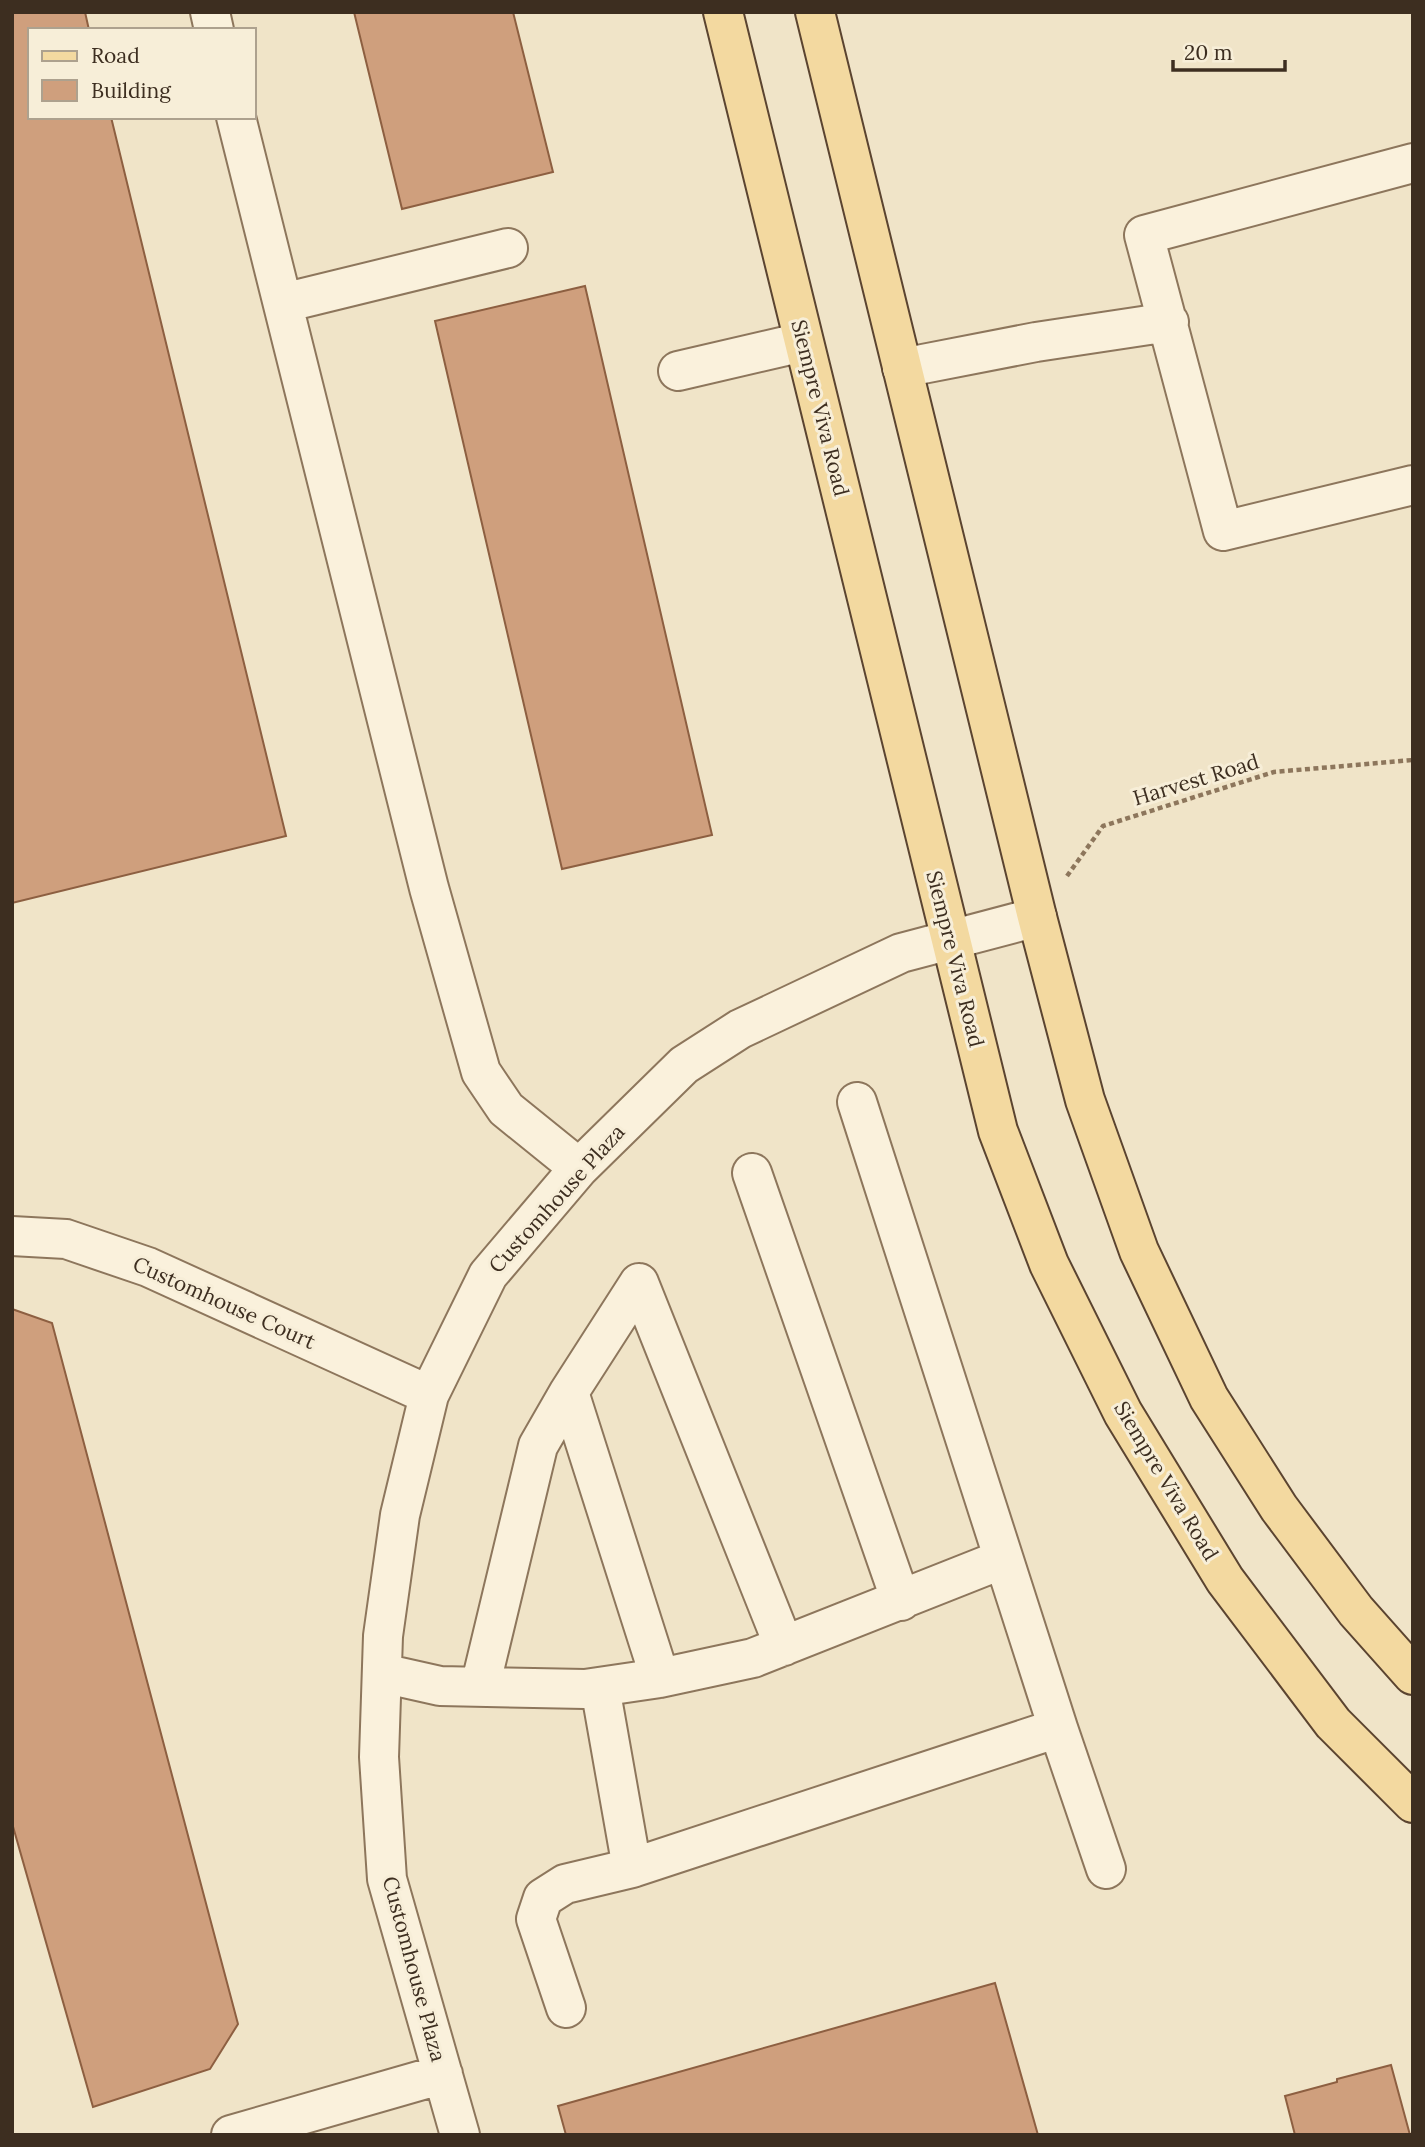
<svg xmlns="http://www.w3.org/2000/svg" width="1425" height="2147" font-family="Lora,serif">
<rect width="100%" height="100%" fill="#f0e4c8"/>
<path fill="#cf9f7d" stroke="#8d5f41" stroke-width="2" d="M 12,12 L 85,12 L 89,30 L 30,30 L 30,117 L 111,117 L 286,836 L 12,903 Z
M 354,12 L 513,12 L 553,172 L 402,209 Z
M 585,286 L 712,835 L 562,869 L 435,321 Z
M 12,1309 L 52,1323 L 238,2024 L 210,2069 L 93,2107 L 12,1823 Z
M 995,1983 L 1038,2135 L 566,2135 L 558,2106 Z
M 1391,2065 L 1410,2135 L 1295,2135 L 1285,2096 L 1337,2082 L 1337,2079 Z"/>
<g fill="none" stroke-linecap="round" stroke-linejoin="round">
<defs>
<path id="minor" d="M 210,12 L 214,30
M 236,117 L 429,888 L 481,1072 L 506,1109 L 579,1168
M 1413,163 L 1144,235 L 1223,531 L 1413,485
M 283,303 L 508,248
M 902,368 L 1036,342 L 1169,322
M 678,371 L 803,342
M 752,1173 L 901,1601
M 12,1236 L 66,1239 L 148,1267 L 429,1395
M 639,1283 L 784,1646
M 569,1392 L 660,1678
M 382,1673 L 440,1686 L 585,1689 L 660,1678 L 753,1658 L 1003,1559
M 480,1687 L 538,1446 L 569,1392 L 639,1283
M 1058,1728 L 1106,1869
M 632,1868 L 1058,1728 L 857,1102
M 566,2008 L 536,1919 L 543,1898 L 565,1884 L 632,1868 L 600,1687
M 231,2135 L 443,2074
M 460,2135 L 387,1879 L 379,1757 L 383,1636 L 400,1515 L 429,1395 L 488,1275 L 579,1168 L 684,1065 L 740,1029 L 901,953 L 1037,917"/>
<path id="major" d="M 723,12 L 998,1131 L 1049,1264 L 1123,1413 L 1225,1580 L 1333,1723 L 1413,1803
M 815,12 L 1037,917 L 1085,1100 L 1139,1251 L 1209,1398 L 1279,1508 L 1356,1611 L 1413,1675"/>
</defs>
<use href="#minor" stroke="#8d765c" stroke-width="42"/>
<use href="#major" stroke="#5b4430" stroke-width="42"/>
<path stroke="#8d765c" stroke-width="4.5" stroke-dasharray="5 3.5" stroke-linecap="butt" d="M 1067,876 L 1103,826 L 1274,772 L 1413,760"/>
<use href="#minor" stroke="#faf1dc" stroke-width="38"/>
<use href="#major" stroke="#f3d9a0" stroke-width="38"/>
</g>
<g text-anchor="middle" stroke-width="6" stroke-linejoin="round" paint-order="stroke">
<g font-size="21" fill="#3d2e20" stroke="#f7eed8">
<text transform="translate(820 408) rotate(76)" y="7">Siempre Viva Road</text>
<text transform="translate(1196 780) rotate(-17)" y="7">Harvest Road</text>
<text transform="translate(955 959) rotate(76)" y="7">Siempre Viva Road</text>
<text transform="translate(557 1199) rotate(-48)" y="7">Customhouse Plaza</text>
<text transform="translate(224 1303) rotate(24)" y="7">Customhouse Court</text>
<text transform="translate(1166 1481) rotate(59)" y="7">Siempre Viva Road</text>
<text transform="translate(414 1969) rotate(75)" y="7">Customhouse Plaza</text>
</g>
</g>
<rect width="1425" height="2147" fill="none" stroke="#3d2e20" stroke-width="28"/>
<rect x="28" y="28" width="228" height="91" fill="#f7eed8" stroke="#ada18e" stroke-width="2"/>
<rect x="42" y="51" width="35" height="10" fill="#f3d9a0" stroke="#ada18e" stroke-width="2"/>
<text x="91" y="63" font-size="21" fill="#3d2e20">Road</text>
<rect x="42" y="80" width="35" height="21" fill="#cf9f7d" stroke="#ada18e" stroke-width="2"/>
<text x="91" y="98" font-size="21" fill="#3d2e20">Building</text>
<path d="M1173 60v10h112v-10" fill="none" stroke="#3d2e20" stroke-width="3.5"/>
<text x="1184" y="60" font-size="21" fill="#3d2e20" stroke="#f7eed8" stroke-width="5" paint-order="stroke">20 m</text>
</svg>
